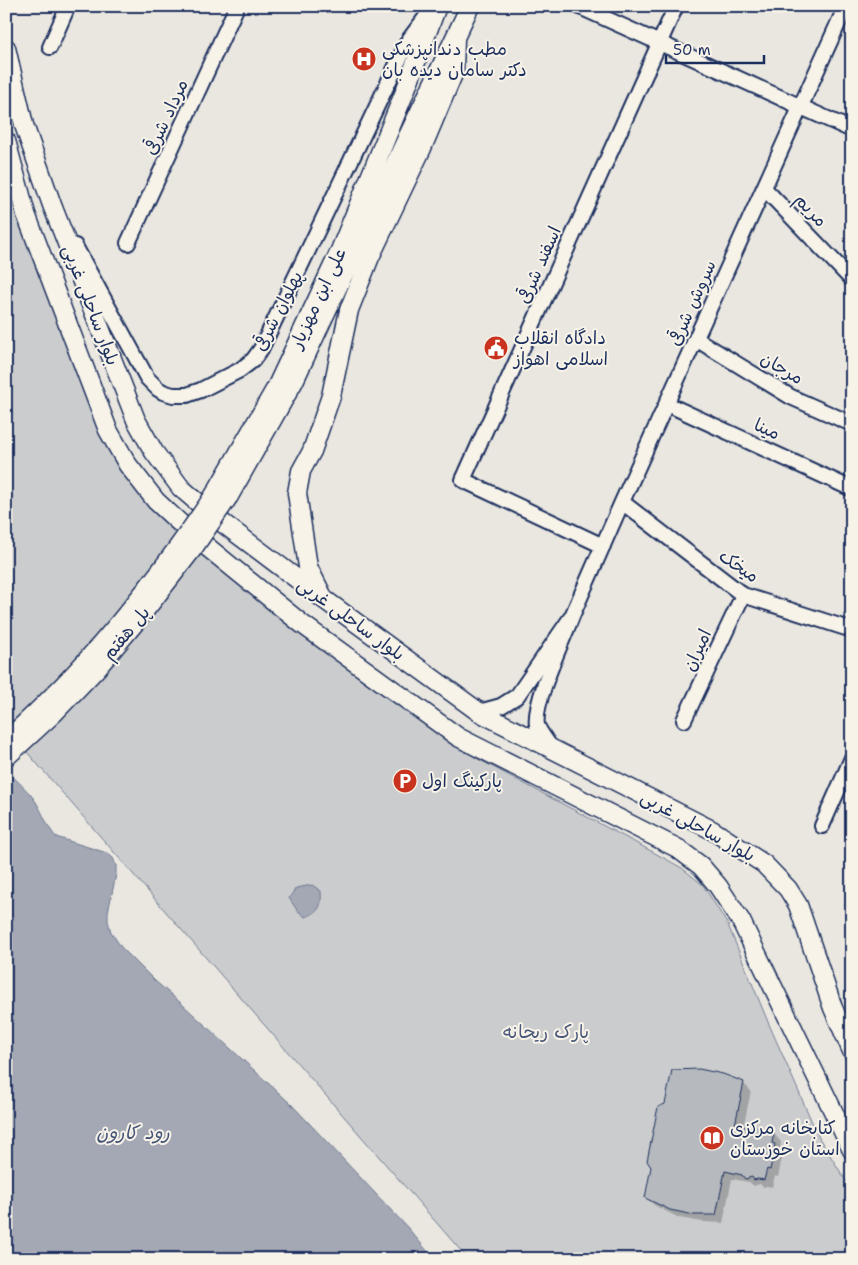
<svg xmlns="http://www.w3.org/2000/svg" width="858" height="1265" font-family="'Shantell Sans','Playpen Sans Arabic',sans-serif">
<rect width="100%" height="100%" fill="#eae7e0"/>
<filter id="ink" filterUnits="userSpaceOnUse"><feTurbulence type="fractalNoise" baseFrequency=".02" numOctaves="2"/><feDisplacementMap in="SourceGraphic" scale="10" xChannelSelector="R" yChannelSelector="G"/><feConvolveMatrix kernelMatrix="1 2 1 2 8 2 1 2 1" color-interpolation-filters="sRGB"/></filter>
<g filter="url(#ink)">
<path fill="#cbcccd" stroke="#737e96" d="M 6,170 L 123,461 L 299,627 L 476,758 L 653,852 L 682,868 L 703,885 L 728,925 L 768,1022 L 819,1138 L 852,1190 L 852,1259 L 468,1259 L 6,728 Z"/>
<path fill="#a3a8b4" stroke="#6d7892" d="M 6,770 C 17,781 28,790 36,802 C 43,813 47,827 56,837 L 107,853 L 113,858 L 116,865 L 116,875 L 108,912 L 108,921 L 111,932 L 121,947 L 155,981 L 182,1004 L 292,1105 L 407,1227 L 434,1259 L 6,1259 Z
M 312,885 L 321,891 C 322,906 320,912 305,917 L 297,910 L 289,898 L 296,888 Z"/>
<path fill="#0003" d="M 743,1083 L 751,1091 L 743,1128 L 774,1134 L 781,1142 L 780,1150 L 783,1153 L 778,1177 L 775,1176 L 772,1187 L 767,1186 L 763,1187 L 760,1184 L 754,1186 L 749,1182 L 732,1179 L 723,1223 L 703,1222 L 679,1218 L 654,1205 L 646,1197 Z"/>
<path fill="#b6babf" stroke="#1b2f5e" d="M 699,1069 L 723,1074 L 744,1082 L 735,1125 L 751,1128 L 756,1126 L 761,1130 L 765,1129 L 768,1131 L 774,1133 L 772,1143 L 775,1144 L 770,1170 L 767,1169 L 764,1180 L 758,1179 L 754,1180 L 752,1177 L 745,1179 L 742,1175 L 725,1171 L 716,1215 L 694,1215 L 670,1210 L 645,1198 L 651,1167 L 647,1161 L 658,1107 L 665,1104 L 672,1070 Z"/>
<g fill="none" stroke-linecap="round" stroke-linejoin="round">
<defs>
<path id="minor" d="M 578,6 L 852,130
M 50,47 L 68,6
M 764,188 L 852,280
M 128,243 L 237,6
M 75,246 L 147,378 L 158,389 L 163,392 L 173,395 L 187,395 L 201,390 L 240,370 L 253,360 L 261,349 L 408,41 L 432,9
M 696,339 L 791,397 L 852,424
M 667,404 L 852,489
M 622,502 L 743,595 L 852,630
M 603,546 L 463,480 L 676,6
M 572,616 L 622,502 L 846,6
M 479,712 L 501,706 L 517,696 L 572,616 C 563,640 533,702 537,725 C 539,732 547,741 551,748
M 684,720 L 743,595
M 822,826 L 852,758"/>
<path id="major" d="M 6,48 L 24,125 L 52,205 L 136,420 L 154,452 L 181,488 L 216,518 L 325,600 L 479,712 L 712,830 L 764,864 L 788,889 L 798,905 L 833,1008 L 852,1051
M 6,141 L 26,214 L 108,430 L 128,465 L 156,501 L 195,537 L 302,624 L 458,737 L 677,848 L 701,866 L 718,886 L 741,921 L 852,1150
M 215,494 L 276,388 L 339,253 L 404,94 L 437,6
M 229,496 L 294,381 L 408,136 L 470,6
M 322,595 L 308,567 L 297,493 L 301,471 L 312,451 L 331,396 L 349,310 L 370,257 L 422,148 L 454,72 L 455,38"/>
</defs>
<use href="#minor" stroke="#1b2f5e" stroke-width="18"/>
<use href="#major" stroke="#1b2f5e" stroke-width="21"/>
<use href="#minor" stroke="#f7f3e8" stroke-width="14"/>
<use href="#major" stroke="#f7f3e8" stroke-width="18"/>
<defs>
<path id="major-bridge" d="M 6,741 C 34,715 62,688 87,660 C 133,609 177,551 215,494
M 6,757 L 54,713 L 97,668 L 139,618 L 194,547 L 229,496"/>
</defs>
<use href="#major-bridge" stroke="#1b2f5e" stroke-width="21" stroke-linecap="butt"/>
<use href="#major-bridge" stroke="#f7f3e8" stroke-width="18"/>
</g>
</g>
<defs>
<symbol id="hospital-disc" viewBox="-11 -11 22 22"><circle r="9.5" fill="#c8321e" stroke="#f7f3e8"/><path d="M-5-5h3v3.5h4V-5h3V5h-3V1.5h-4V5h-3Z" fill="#fff"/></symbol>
<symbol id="civic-disc" viewBox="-11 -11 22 22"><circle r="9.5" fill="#c8321e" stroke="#f7f3e8"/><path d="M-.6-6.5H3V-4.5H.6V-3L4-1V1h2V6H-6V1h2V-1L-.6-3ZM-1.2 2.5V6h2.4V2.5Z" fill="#fff"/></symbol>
<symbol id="parking-disc" viewBox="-11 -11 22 22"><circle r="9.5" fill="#c8321e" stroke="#f7f3e8"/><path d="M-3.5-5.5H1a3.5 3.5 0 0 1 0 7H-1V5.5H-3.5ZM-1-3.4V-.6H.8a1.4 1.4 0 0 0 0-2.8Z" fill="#fff"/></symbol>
<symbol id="library-disc" viewBox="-11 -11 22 22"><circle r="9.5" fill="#c8321e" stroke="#f7f3e8"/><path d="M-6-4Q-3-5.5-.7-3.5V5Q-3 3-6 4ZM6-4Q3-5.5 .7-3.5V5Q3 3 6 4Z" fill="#fff"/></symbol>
</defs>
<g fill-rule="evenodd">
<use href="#hospital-disc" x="350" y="45" width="28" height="28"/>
<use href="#civic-disc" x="482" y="334" width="28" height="28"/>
<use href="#parking-disc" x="391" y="767" width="28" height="28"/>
<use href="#library-disc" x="698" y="1124" width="28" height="28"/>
</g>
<g text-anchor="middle" stroke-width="4" stroke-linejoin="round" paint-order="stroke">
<g font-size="18" fill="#1b2f5e" stroke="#f7f3e8" text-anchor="start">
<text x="382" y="55">مطب دندانپزشکی<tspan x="382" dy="21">دکتر سامان دیده بان</tspan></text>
<text x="514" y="344">دادگاه انقلاب<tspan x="514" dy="21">اسلامی اهواز</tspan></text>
<text x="422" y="787">پارکینگ اول</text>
<text x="730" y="1134">کتابخانه مرکزی<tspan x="730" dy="21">استان خوزستان</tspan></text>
</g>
<g font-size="18" fill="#1b2f5e" stroke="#f7f3e8">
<text transform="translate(166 117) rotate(-65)" y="6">مرداد شرقی</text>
<text transform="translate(811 210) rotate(47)" y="6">مریم</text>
<text transform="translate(539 265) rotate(-66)" y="6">اسفند شرقی</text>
<text transform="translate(318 298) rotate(-65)" y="6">علی ابن مهزیار</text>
<text transform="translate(692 303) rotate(-66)" y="6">سروش شرقی</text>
<text transform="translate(91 305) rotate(69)" y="6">بلوار ساحلی غربی</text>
<text transform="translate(278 311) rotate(-63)" y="6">پهلوان شرقی</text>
<text transform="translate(782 368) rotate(30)" y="6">مرجان</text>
<text transform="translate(767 429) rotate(25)" y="6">مینا</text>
<text transform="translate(739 566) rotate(34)" y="6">میخک</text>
<text transform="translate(351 619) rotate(36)" y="6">بلوار ساحلی غربی</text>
<text transform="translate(126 633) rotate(-50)" y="6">پل هفتم</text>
<text transform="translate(697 650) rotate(-65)" y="6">امیران</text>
<text transform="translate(698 826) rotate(29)" y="6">بلوار ساحلی غربی</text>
</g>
<g font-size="18" fill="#47567a" stroke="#f7f3e8">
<text x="546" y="1038">پارک ریحانه</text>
</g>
<g font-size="19" font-style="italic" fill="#445378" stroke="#f7f3e8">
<text x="133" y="1139">رود کارون</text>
</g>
</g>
<rect width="858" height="1265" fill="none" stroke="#f7f3e8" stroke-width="25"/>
<rect x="12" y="12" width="833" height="1240" fill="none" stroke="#1b2f5e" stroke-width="2" filter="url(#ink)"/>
<path d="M666 55v8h98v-8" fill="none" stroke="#1b2f5e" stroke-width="2.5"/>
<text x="673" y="55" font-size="15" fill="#1b2f5e" stroke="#f7f3e8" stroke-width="4" paint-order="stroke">50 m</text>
</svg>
